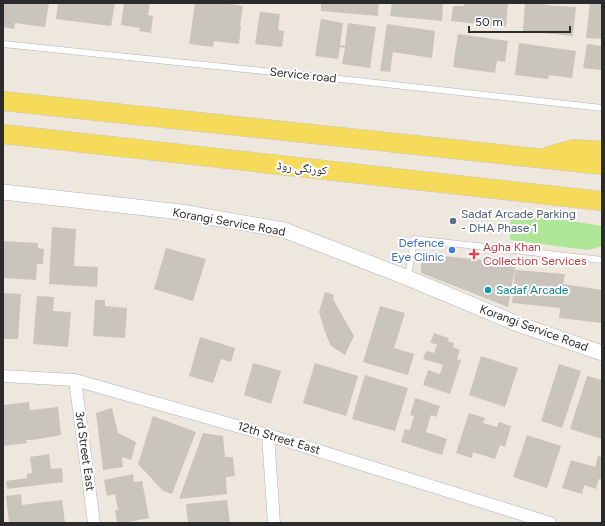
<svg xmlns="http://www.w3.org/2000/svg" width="605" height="526" font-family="Figtree,'Noto Naskh Arabic',sans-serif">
<rect width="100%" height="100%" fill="#eee7dd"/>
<path fill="#aee698" d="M 511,211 L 602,226 L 602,246 L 588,250 L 510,240 Z"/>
<path fill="#c9c4bc" d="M 3,3 L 49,3 L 45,27 L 15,23 L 14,29 L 3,27 Z
M 58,3 L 115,3 L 111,26 L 56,19 Z
M 124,3 L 150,3 L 148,15 L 153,16 L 151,33 L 139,31 L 140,28 L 121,25 Z
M 195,3 L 222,3 L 243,6 L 240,26 L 241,26 L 239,44 L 214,41 L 213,47 L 189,44 Z
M 321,3 L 379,3 L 378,16 L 321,11 Z
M 392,3 L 443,3 L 442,21 L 390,16 Z
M 464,3 L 508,3 L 506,27 L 451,21 L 453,6 L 464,6 Z
M 525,3 L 545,3 L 545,5 L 576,7 L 573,36 L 523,31 Z
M 590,3 L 602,4 L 602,39 L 586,38 Z
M 260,12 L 280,14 L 278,30 L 284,31 L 282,47 L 255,44 Z
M 321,19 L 343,23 L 340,45 L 345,46 L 348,23 L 376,27 L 370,68 L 342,64 L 345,48 L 340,47 L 338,59 L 315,56 Z
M 387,24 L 435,31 L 432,58 L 393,52 L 390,72 L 380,71 Z
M 458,34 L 508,41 L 505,62 L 497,61 L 495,73 L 453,67 Z
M 519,43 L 576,51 L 572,78 L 549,75 L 548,79 L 515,75 Z
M 587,44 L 602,46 L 602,70 L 583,68 Z
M 52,227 L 76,229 L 74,266 L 98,267 L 97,287 L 49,284 Z
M 3,241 L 38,243 L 38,248 L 44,249 L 43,264 L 37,264 L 36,280 L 3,278 Z
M 166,248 L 206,259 L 193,301 L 154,289 Z
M 421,254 L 516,263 L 508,307 L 421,273 Z
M 515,270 L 565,274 L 563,284 L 602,290 L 602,323 L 559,318 L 560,308 L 512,303 Z
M 325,292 L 334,295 L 333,299 L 354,336 L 345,355 L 331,346 L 325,332 L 319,312 Z
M 3,293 L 21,294 L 18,339 L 3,339 Z
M 37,296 L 54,297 L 53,311 L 71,312 L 68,347 L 33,344 Z
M 95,300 L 105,300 L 105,306 L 127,308 L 125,338 L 93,336 Z
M 380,306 L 405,313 L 394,348 L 414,354 L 408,375 L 363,362 Z
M 434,333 L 449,338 L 448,341 L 454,343 L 453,347 L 460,350 L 457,359 L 461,360 L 450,394 L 423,385 L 428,370 L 440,374 L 443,365 L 423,359 L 426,351 L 434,353 L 437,344 L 430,343 Z
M 200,337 L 235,348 L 231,362 L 221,359 L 213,383 L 189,376 Z
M 481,356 L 518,368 L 505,407 L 469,395 Z
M 253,363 L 281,371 L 271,404 L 244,395 Z
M 315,363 L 358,376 L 346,416 L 303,403 Z
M 559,364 L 581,371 L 562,428 L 541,421 Z
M 365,375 L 408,388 L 395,431 L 352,419 Z
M 587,376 L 602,380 L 602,439 L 570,429 Z
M 415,398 L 440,406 L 436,417 L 431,415 L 426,432 L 447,439 L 442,455 L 401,442 L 405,429 L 410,430 L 414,416 L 410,415 Z
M 29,402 L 30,410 L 58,407 L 61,435 L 33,440 L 26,440 L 27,443 L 3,446 L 3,405 Z
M 112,408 L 118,433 L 136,442 L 131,460 L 122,457 L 123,467 L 103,470 L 96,413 Z
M 469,413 L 485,418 L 483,423 L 497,427 L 499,422 L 511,426 L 505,447 L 500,445 L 495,459 L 473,452 L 472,458 L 456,453 Z
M 153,416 L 196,432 L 172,494 L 163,491 L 138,464 Z
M 203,433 L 223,436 L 225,457 L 233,457 L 235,476 L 226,477 L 227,494 L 179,499 Z
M 527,435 L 561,446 L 547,488 L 513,477 Z
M 49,454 L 51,469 L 62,468 L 63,482 L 7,489 L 6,481 L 27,478 L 27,474 L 32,473 L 30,457 Z
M 598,456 L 602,457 L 602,480 L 599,479 L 596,489 L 584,485 L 582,494 L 562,488 L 571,460 L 595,467 Z
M 133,474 L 134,482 L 142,481 L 149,518 L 123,523 L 117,523 L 115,510 L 118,510 L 115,494 L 107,496 L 104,480 Z
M 21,494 L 22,505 L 62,500 L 65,523 L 9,523 L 6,496 Z
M 227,500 L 230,523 L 188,523 L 186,504 Z"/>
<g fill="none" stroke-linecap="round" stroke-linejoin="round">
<defs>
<path id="service" d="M 3,44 L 322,77 L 602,108
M 408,277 L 414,239 L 602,260"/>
<path id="minor" d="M 3,376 L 75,380 L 268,435 L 550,523
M 75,380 L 94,523
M 268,435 L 274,523"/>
<path id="tertiary" d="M 3,192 L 181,212 L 284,230 L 408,278 L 518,324 L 602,353"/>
<path id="primary" d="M 3,101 L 602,165
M 3,134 L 602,201
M 549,156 L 574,149 L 602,151"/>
</defs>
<use href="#service" stroke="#b1b3bf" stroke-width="7"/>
<use href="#minor" stroke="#b1b3bf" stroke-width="13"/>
<use href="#tertiary" stroke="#b1b3bf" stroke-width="16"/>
<use href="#primary" stroke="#c8c8c8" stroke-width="20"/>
<use href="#service" stroke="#fff" stroke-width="6"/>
<use href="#minor" stroke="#fff" stroke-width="12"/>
<use href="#tertiary" stroke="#fff" stroke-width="15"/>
<use href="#primary" stroke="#f6da5a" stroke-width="19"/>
</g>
<circle fill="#5c6f8a" stroke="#fff" stroke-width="1.5" cx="453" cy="221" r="4"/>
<circle fill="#3f7fe0" stroke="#fff" stroke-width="1.5" cx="452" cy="250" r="4"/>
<path fill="#e0444e" stroke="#fff" stroke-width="1.5" d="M472 248h4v4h4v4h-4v4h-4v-4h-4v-4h4z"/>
<circle fill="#0f9aa8" stroke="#fff" stroke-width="1.5" cx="488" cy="290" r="4"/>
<g text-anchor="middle" stroke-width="4" stroke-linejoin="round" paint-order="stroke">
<g font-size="12" fill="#2b2b2b" stroke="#fff">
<text transform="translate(303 75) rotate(6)" y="4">Service road</text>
<text transform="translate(302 168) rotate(6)" y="4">کورنگی روڈ</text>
<text transform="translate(229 222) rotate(10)" y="4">Korangi Service Road</text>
<text transform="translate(534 328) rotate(20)" y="4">Korangi Service Road</text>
<text transform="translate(279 438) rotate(17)" y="4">12th Street East</text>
<text transform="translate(85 451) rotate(82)" y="4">3rd Street East</text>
</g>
<g font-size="12" fill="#4e5e75" stroke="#fff" text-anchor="start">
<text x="461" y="218">Sadaf Arcade Parking<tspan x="461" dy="14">- DHA Phase 1</tspan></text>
</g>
<g font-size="12" fill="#366cbe" stroke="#fff" text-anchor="end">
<text x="444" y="247">Defence<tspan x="444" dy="14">Eye Clinic</tspan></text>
</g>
<g font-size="12" fill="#be3a42" stroke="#fff" text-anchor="start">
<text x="483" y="251">Agha Khan<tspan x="483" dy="14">Collection Services</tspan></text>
</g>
<g font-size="12" fill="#0d838f" stroke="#fff" text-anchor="start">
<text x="496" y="294">Sadaf Arcade</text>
</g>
</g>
<rect width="605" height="526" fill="none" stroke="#2b2b2b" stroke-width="8"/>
<path d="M469 26v6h101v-6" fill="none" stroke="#2b2b2b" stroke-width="2"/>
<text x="475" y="26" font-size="12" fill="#2b2b2b" stroke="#ffffff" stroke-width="3" paint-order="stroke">50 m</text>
</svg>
